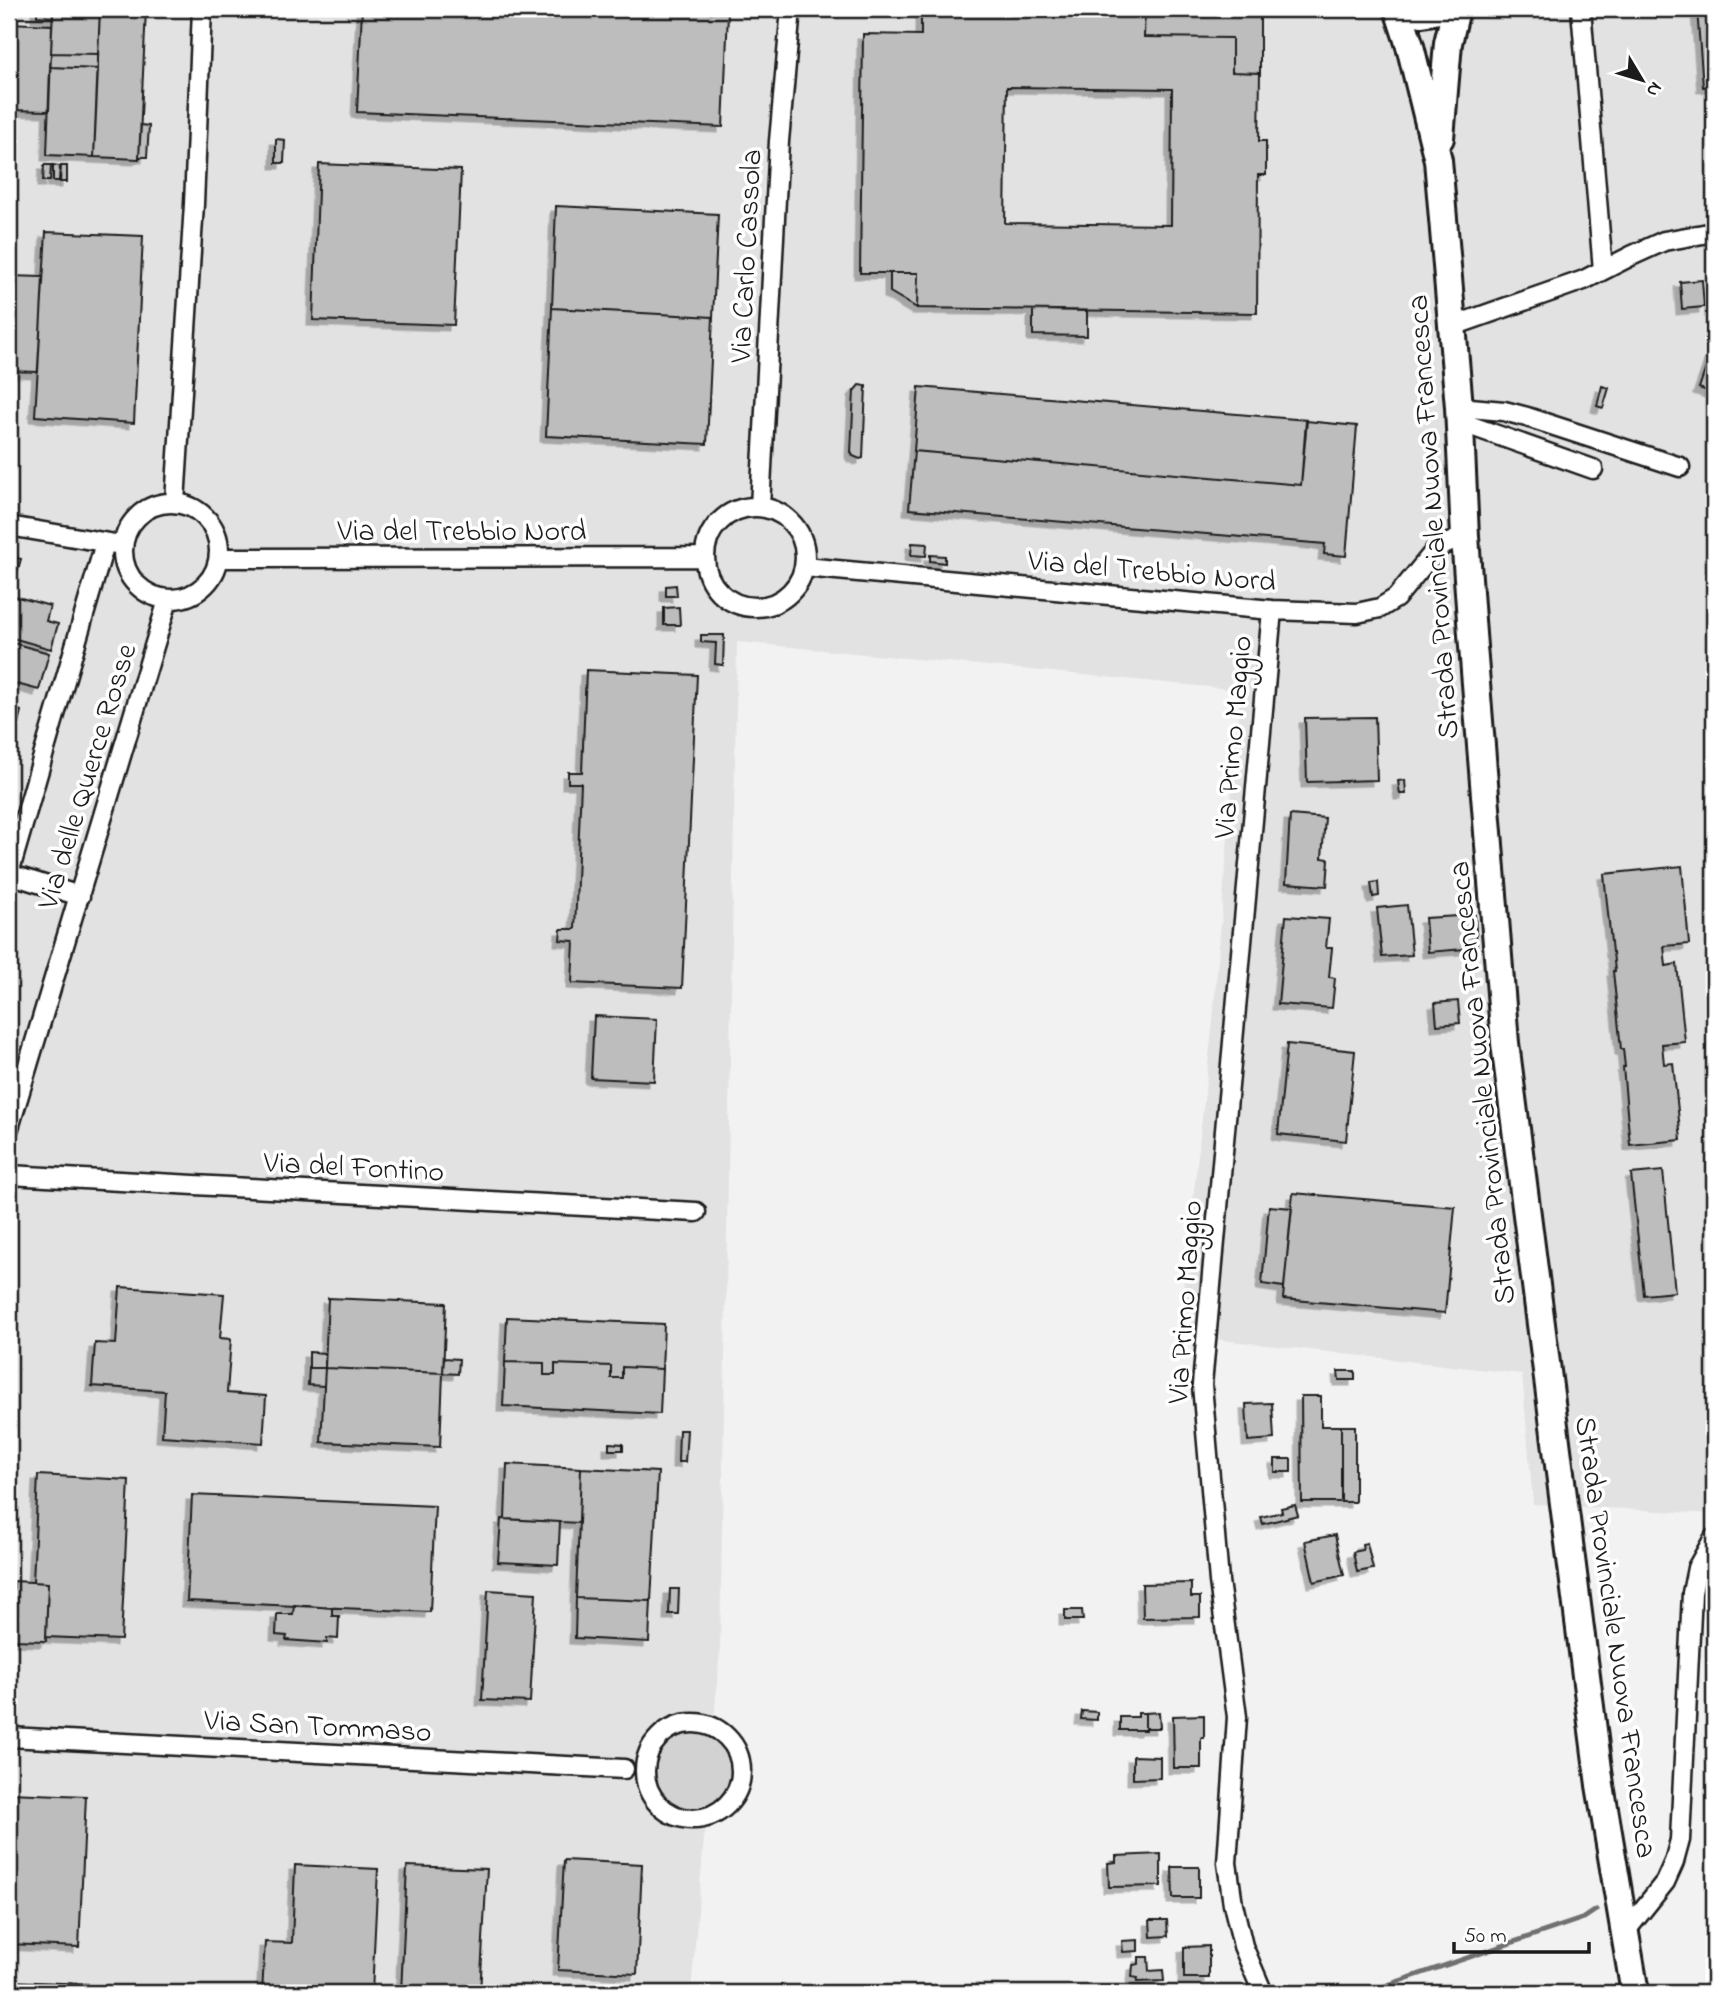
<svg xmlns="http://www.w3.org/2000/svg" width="1723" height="2002" font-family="'Indie Flower',sans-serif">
<defs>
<filter id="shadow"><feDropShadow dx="-5.5" dy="5.5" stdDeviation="0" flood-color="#0004"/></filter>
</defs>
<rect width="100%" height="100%" fill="#f2f2f2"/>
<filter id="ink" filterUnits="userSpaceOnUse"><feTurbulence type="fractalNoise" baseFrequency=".0143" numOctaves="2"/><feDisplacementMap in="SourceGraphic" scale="14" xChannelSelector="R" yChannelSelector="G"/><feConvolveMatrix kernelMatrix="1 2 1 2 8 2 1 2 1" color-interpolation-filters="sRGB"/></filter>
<g filter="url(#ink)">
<path fill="#e2e2e2" d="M 9,9 L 1714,9 L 1714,1514 L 1533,1504 L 1522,1374 L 1178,1335 L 1213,1020 L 1240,690 L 737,642 L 720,1650 L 691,1993 L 9,1993 Z"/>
<path fill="#d2d2d2" stroke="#777" stroke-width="2" d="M655 1771a39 39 0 1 1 78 0a39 39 0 1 1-78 0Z"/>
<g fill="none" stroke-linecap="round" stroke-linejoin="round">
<path stroke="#707070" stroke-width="5" d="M 1364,1993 L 1584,1918 L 1596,1910"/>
</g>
<path fill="#bdbdbd" stroke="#1c1c1c" stroke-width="2" fill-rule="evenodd" filter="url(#shadow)" d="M 37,9 L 53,9 L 53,17 L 37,16 Z
M 53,9 L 100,9 L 98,54 L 51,53 Z
M 100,9 L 146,9 L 139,159 L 94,157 Z
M 362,9 L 616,9 L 728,13 L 723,127 L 357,112 Z
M 921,9 L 1145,9 L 1144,37 L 1232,38 L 1232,72 L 1260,73 L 1259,141 L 1266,141 L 1266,175 L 1258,175 L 1257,313 L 917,308 L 918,273 L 860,273 L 863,34 L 921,35 ZM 1007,87 L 1172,89 L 1171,225 L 1005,223 Z
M 1145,9 L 1260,9 L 1260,73 L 1232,72 L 1232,38 L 1144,37 Z
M 1697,9 L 1714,9 L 1714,86 L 1703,87 Z
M 9,23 L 52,25 L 49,111 L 9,110 Z
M 51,53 L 98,54 L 98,69 L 50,67 Z
M 50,67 L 98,69 L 94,157 L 47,155 Z
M 141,125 L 149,126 L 147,157 L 139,157 Z
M 276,139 L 285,140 L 284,163 L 276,163 Z
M 319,164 L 461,170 L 454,325 L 313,320 Z
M 44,165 L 51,165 L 50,181 L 43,181 Z
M 53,165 L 60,166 L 59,181 L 53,181 Z
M 61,166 L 67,166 L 67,182 L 60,182 Z
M 556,206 L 718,214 L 713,317 L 552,308 Z
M 46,232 L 143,236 L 134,423 L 35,416 Z
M 890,273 L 918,273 L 917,308 L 890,292 Z
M 9,276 L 43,277 L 38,372 L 9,371 Z
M 1702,280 L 1704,307 L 1682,309 L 1680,282 Z
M 552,308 L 713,317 L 707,444 L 546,436 Z
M 1033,310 L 1087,311 L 1087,336 L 1033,335 Z
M 1714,344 L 1714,393 L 1699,388 Z
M 859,385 L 866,386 L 863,458 L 860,459 L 853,456 L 851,452 L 854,391 Z
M 1602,386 L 1609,388 L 1603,408 L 1597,406 Z
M 919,387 L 1307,420 L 1301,485 L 914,451 Z
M 1306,421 L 1357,426 L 1346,556 L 1324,554 L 1325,544 L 909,509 L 914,451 L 1301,485 Z
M 912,543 L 927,544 L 926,556 L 911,555 Z
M 930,555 L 945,556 L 945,563 L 930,561 Z
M 9,556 L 21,559 L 9,600 Z
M 676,585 L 677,596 L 666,596 L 666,586 Z
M 14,596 L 50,606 L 46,621 L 58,624 L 51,649 L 9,637 L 9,614 Z
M 679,607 L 680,625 L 664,625 L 664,608 Z
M 701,635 L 724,635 L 723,665 L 715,664 L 716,643 L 701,642 Z
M 9,642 L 49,653 L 39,690 L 9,682 Z
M 586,670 L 697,675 L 682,988 L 572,983 L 574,941 L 560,940 L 561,929 L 575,929 L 581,783 L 568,783 L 568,772 L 582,772 Z
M 9,707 L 21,711 L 9,759 Z
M 1375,717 L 1377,780 L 1307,782 L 1305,718 Z
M 1405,780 L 1406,794 L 1400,794 L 1398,781 Z
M 1290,815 L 1325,818 L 1322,858 L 1329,859 L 1327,886 L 1286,883 Z
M 1682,866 L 1689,944 L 1664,946 L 1666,966 L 1677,964 L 1685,1042 L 1662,1044 L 1664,1064 L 1673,1063 L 1681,1140 L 1630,1145 L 1623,1067 L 1625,1067 L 1623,1049 L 1621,1049 L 1613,971 L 1615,971 L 1613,952 L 1612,952 L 1604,874 Z
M 1378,882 L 1379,896 L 1373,897 L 1371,883 Z
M 1407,905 L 1412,955 L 1382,957 L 1377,908 Z
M 1475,915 L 1477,948 L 1428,952 L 1425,918 Z
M 1286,916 L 1329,919 L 1326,948 L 1332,948 L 1329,977 L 1335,978 L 1332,1008 L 1278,1004 Z
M 1458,1001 L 1460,1023 L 1437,1025 L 1435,1003 Z
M 594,1016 L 657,1019 L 654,1081 L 591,1078 Z
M 1287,1044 L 1355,1051 L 1346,1141 L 1278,1134 Z
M 1663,1171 L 1675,1292 L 1644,1295 L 1631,1174 Z
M 1293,1193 L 1455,1207 L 1445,1313 L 1283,1299 Z
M 1269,1206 L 1292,1208 L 1284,1287 L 1262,1284 Z
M 120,1287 L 224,1294 L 220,1338 L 231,1339 L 227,1393 L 266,1396 L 263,1443 L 162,1436 L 165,1391 L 92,1386 L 95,1343 L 116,1344 Z
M 328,1298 L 446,1303 L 443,1373 L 325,1368 Z
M 507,1317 L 664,1324 L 662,1369 L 622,1367 L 622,1378 L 611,1378 L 611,1366 L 555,1364 L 555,1375 L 544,1375 L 544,1363 L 505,1362 Z
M 309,1352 L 325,1353 L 325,1368 L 309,1368 Z
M 444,1358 L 459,1359 L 458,1374 L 443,1373 Z
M 505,1362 L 544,1363 L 544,1375 L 555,1375 L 555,1364 L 611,1366 L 611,1378 L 622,1378 L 622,1367 L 662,1369 L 660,1414 L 503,1406 Z
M 309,1368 L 325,1368 L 324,1386 L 308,1385 Z
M 325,1368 L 443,1373 L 440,1447 L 321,1442 Z
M 1338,1371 L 1355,1371 L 1355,1380 L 1339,1380 Z
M 1301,1396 L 1321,1396 L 1321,1426 L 1341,1426 L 1341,1502 L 1302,1502 Z
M 1272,1403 L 1274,1439 L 1248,1441 L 1246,1404 Z
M 1341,1426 L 1355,1426 L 1355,1502 L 1341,1502 Z
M 679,1430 L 687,1430 L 685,1462 L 678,1462 Z
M 609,1443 L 623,1444 L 623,1450 L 609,1450 Z
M 1275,1459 L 1291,1459 L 1291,1472 L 1275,1472 Z
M 507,1464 L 581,1468 L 579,1523 L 505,1519 Z
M 581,1468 L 658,1472 L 651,1601 L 576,1598 Z
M 38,1475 L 129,1480 L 121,1640 L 46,1637 L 48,1583 L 33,1582 Z
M 192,1495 L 435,1506 L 430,1612 L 187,1601 Z
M 1295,1505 L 1298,1515 L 1263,1524 L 1261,1517 L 1282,1512 L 1281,1508 Z
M 501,1519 L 560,1522 L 558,1565 L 498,1562 Z
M 1335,1535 L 1344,1575 L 1314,1582 L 1305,1541 Z
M 1367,1543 L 1373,1569 L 1357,1572 L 1353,1552 L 1363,1550 L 1362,1544 Z
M 14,1581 L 48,1583 L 46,1641 L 12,1640 Z
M 1191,1583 L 1191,1597 L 1200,1597 L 1200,1617 L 1143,1618 L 1142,1584 Z
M 670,1589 L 679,1589 L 678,1614 L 669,1614 Z
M 488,1590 L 536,1593 L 530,1702 L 482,1700 Z
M 576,1598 L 651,1601 L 649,1642 L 575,1638 Z
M 294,1605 L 332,1608 L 332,1616 L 339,1616 L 338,1639 L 327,1638 L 327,1643 L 286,1640 L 287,1636 L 276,1635 L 277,1614 L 293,1614 Z
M 1065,1610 L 1082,1610 L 1083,1620 L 1065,1620 Z
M 1082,1711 L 1097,1712 L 1097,1720 L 1081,1719 Z
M 1159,1712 L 1160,1728 L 1145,1728 L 1145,1713 Z
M 1138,1713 L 1145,1713 L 1145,1730 L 1120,1730 L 1120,1717 L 1138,1717 Z
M 1204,1715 L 1204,1738 L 1201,1738 L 1201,1768 L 1174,1768 L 1173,1716 Z
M 1133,1756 L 1160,1757 L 1160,1778 L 1133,1779 Z
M 9,1793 L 86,1796 L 79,1947 L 9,1944 Z
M 1161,1854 L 1161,1886 L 1109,1887 L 1108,1863 L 1116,1862 L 1116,1856 Z
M 564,1860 L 642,1864 L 637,1974 L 558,1970 Z
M 295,1865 L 378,1869 L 372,1993 L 262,1993 L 265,1942 L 292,1943 Z
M 407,1866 L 487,1869 L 480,1993 L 401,1993 Z
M 1172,1867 L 1199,1867 L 1199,1898 L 1173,1898 Z
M 1150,1920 L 1167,1920 L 1168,1936 L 1151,1937 Z
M 1138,1940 L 1138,1951 L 1123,1952 L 1122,1941 Z
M 1209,1946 L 1209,1978 L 1184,1978 L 1184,1947 Z
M 1139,1957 L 1148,1957 L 1149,1971 L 1163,1970 L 1164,1981 L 1137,1982 L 1138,1978 L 1132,1977 L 1133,1965 L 1139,1964 Z
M 9,1981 L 88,1984 L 87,1993 L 9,1993 Z"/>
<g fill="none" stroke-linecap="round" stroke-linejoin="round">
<defs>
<path id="minor" d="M 1581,9 L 1603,270
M 1453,326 L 1584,280 L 1631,256 L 1664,241 L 1714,232
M 1459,407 L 1504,411 L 1527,417 L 1680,467
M 1460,422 L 1593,469
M 175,502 L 194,204 L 202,9
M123 551a48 48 0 1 1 96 0a48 48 0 1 1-96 0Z
M 760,507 L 779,141 L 791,9
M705 557a50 50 0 1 1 100 0a50 50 0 1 1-100 0Z
M 9,526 L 115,544
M 219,558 L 705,557
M 804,567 L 1272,610 L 1357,613 L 1380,608 L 1396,598 L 1437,548 L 1465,536
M 9,873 L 105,543
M 9,874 L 80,896
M 9,1128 L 168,600
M 9,1175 L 696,1212
M645 1771a48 48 0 1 1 96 0a48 48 0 1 1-96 0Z
M 9,1737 L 624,1769
M 1625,1932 L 1665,1882 L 1674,1862 L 1680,1840 L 1692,1593 L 1697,1568 L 1714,1538
M 1263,1993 L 1243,1946 L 1233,1904 L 1227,1863 L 1237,1717 L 1219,1581 L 1202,1385 L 1272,610"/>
<path id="secondary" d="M 1398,9 L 1410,46 L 1438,160 L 1459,407 L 1465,536 L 1472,634 L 1505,1043 L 1600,1785 L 1635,1993
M 1403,9 L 1422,13 L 1444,9
M 1440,138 L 1448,43 L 1456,9"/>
</defs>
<use href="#minor" stroke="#1c1c1c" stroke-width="23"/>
<use href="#secondary" stroke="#1c1c1c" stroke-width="32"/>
<use href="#minor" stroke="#fff" stroke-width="18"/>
<use href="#secondary" stroke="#fff" stroke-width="26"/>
</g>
</g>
<g text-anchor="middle" stroke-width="7" stroke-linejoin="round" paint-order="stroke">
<g font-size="30" fill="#1c1c1c" stroke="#fff">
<text transform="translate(745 256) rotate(-87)" y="10">Via Carlo Cassola</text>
<text transform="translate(1432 517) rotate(-94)" y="10">Strada Provinciale Nuova Francesca</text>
<text x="462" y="540">Via del Trebbio Nord</text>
<text transform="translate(1152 570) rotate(5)" y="10">Via del Trebbio Nord</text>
<text transform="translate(1232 737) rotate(-85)" y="10">Via Primo Maggio</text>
<text transform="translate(86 776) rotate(-73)" y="10">Via delle Querce Rosse</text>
<text transform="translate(1481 1083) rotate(-96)" y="10">Strada Provinciale Nuova Francesca</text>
<text transform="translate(354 1166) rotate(3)" y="10">Via del Fontino</text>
<text transform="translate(1184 1302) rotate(-86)" y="10">Via Primo Maggio</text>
<text transform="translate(1617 1637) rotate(82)" y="10">Strada Provinciale Nuova Francesca</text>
<text transform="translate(318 1725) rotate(3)" y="10">Via San Tommaso</text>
</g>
</g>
<rect width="1723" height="2002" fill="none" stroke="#fff" stroke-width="35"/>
<rect x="18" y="18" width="1688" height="1967" fill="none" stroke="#1c1c1c" stroke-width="2.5" filter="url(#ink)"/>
<g transform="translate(1642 80) rotate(128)" stroke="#ffffff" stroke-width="5" paint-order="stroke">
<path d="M0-5L12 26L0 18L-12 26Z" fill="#1c1c1c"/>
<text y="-10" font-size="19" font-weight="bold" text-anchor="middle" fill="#1c1c1c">N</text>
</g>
<path d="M1454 1942v10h135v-10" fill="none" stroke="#1c1c1c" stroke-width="3.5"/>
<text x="1464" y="1942" font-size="21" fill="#1c1c1c" stroke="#ffffff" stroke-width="5" paint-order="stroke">50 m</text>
</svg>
